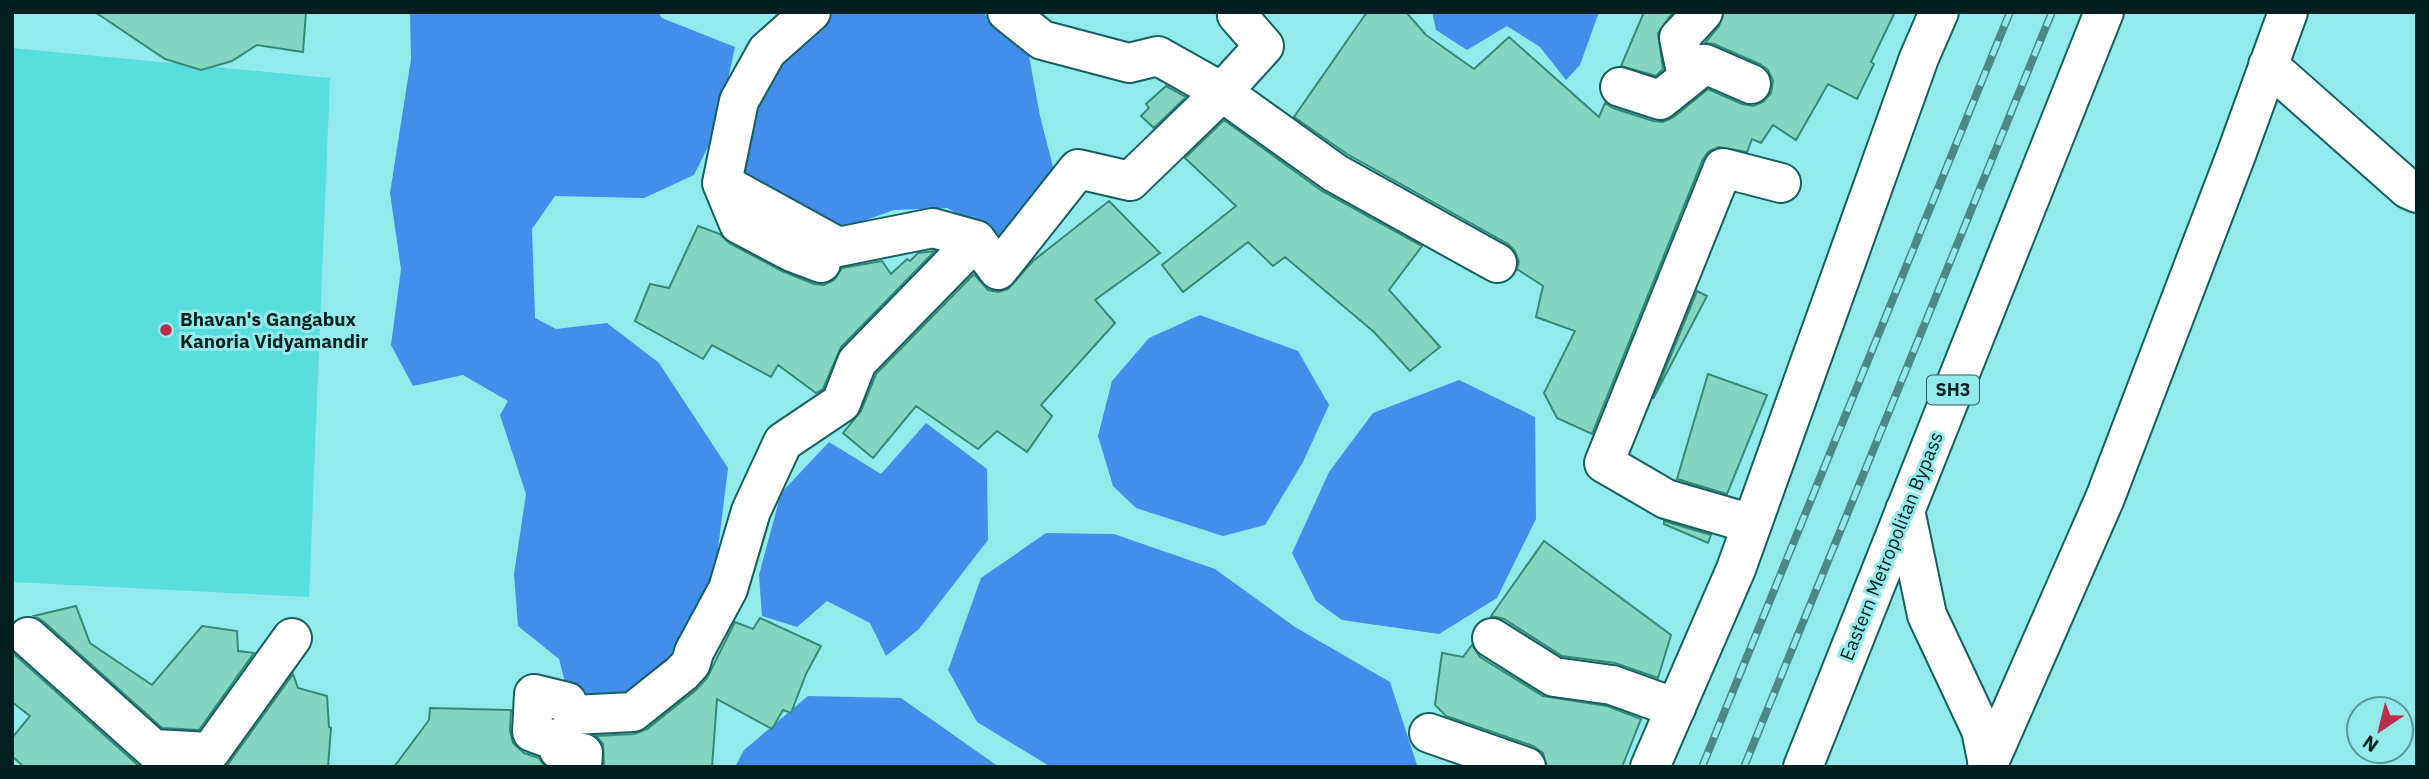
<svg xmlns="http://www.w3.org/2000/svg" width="2429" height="779" font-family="'IBM Plex Sans',sans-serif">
<rect width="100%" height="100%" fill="#92ebea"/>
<path fill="#57dedd" d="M 12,48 L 330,78 L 309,597 L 12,582 Z"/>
<path fill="#438eea" d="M 410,12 L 658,12 L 662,18 L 735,47 L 718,127 L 694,175 L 644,198 L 555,196 L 532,229 L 535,318 L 556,329 L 607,323 L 659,363 L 728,468 L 713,590 L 690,661 L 637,702 L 571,706 L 559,659 L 518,626 L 514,574 L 526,494 L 500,415 L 508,401 L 463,375 L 413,386 L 391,345 L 401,269 L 390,193 L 411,59 Z
M 821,12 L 982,12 L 1029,56 L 1040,116 L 1053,167 L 1005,239 L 947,208 L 894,210 L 836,231 L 748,189 L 739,152 L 773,55 Z
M 1432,12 L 1599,12 L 1580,65 L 1566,80 L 1540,47 L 1507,26 L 1467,50 L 1436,30 Z
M 1200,315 L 1298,351 L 1329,405 L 1303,462 L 1265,525 L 1223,536 L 1136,508 L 1113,486 L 1098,436 L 1112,381 L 1149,338 Z
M 1459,380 L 1535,417 L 1536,519 L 1497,598 L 1439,634 L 1342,620 L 1316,601 L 1292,553 L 1329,472 L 1373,413 Z
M 926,423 L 987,469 L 988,540 L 919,629 L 886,656 L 870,623 L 827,601 L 797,627 L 762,616 L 759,575 L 781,493 L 829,442 L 881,474 Z
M 1046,533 L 1114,534 L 1215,569 L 1295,627 L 1390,682 L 1417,765 L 1051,767 L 977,722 L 948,670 L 981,578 Z
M 808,696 L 901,698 L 999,767 L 735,767 L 744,750 Z"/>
<path fill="#85d6c0" stroke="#368976" stroke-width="2" d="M 95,12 L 306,12 L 303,52 L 257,45 L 232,61 L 201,70 L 165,59 Z
M 1367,12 L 1406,12 L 1426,35 L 1474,69 L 1509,37 L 1599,117 L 1605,103 L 1613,108 L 1653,121 L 1663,122 L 1674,117 L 1708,89 L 1742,104 L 1753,106 L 1763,102 L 1771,93 L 1773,81 L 1768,70 L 1760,64 L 1714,44 L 1705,43 L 1719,26 L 1724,12 L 1895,12 L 1871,62 L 1874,64 L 1857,99 L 1828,84 L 1796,140 L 1773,125 L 1761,143 L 1752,139 L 1747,152 L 1719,147 L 1709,151 L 1703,159 L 1592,434 L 1557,418 L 1544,393 L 1575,331 L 1536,317 L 1543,286 L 1517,269 L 1519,262 L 1515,251 L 1508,244 L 1347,154 L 1294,117 Z
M 1644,12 L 1673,12 L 1658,33 L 1663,69 L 1656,76 L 1621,66 Z
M 1166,86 L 1186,97 L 1154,128 L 1141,116 L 1149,108 L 1146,104 Z
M 1224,120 L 1322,191 L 1422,246 L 1389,290 L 1440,347 L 1410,371 L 1374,332 L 1285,257 L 1273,266 L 1248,242 L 1183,292 L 1162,265 L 1236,206 L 1185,158 Z
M 1109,201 L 1160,253 L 1095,300 L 1115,323 L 1041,405 L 1052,416 L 1027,452 L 997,431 L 978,449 L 916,406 L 873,458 L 843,433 L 861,411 L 876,374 L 974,274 L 988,290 L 998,292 L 1008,289 L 1033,261 Z
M 698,226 L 720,234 L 729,243 L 782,271 L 814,284 L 824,285 L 834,280 L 842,268 L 882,261 L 891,274 L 907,259 L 910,261 L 918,253 L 935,251 L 841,347 L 823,389 L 816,393 L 778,365 L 771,377 L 712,345 L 703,359 L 635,321 L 650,284 L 669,288 Z
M 1697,291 L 1707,296 L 1653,399 Z
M 1708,374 L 1767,395 L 1727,494 L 1677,479 Z
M 1664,521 L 1711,535 L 1708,543 L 1664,524 Z
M 1544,541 L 1671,635 L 1658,678 L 1615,663 L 1562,656 L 1504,619 L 1491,616 Z
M 76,606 L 90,643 L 152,685 L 202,626 L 237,631 L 238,651 L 254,653 L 199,730 L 162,728 L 43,621 L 34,616 Z
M 760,618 L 821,646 L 806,674 L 791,713 L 783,710 L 772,729 L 717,699 L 712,767 L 604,767 L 603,744 L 596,736 L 634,734 L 647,729 L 696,690 L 707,678 L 735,622 L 753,629 Z
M 1472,645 L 1480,657 L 1543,696 L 1607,706 L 1641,719 L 1622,767 L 1547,767 L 1543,753 L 1533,746 L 1446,716 L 1435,705 L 1442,653 L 1463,657 Z
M 12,652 L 13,653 L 140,767 L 24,767 L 12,756 L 12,738 L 30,716 L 12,702 Z
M 293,674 L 298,688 L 327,696 L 329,727 L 331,728 L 328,767 L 226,767 Z
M 430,708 L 511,710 L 510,731 L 513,743 L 524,753 L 539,758 L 545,767 L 394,767 L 429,720 Z"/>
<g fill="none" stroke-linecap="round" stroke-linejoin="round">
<defs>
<path id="minor" d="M 811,12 L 767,51 L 739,101 L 722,183 L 739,224 L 792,252 L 821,263
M 1007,12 L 1042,40 L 1129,63 L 1158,56 L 1222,92 L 1335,173 L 1497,263
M 2268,65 L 2408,189 L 2417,193
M 1687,77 L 1679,38 L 1703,12
M 1620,87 L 1660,100 L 1705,64 L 1751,84
M 722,183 L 838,247 L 933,228 L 976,240
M 1752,524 L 1666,499 L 1604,463 L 1723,168 L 1781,183
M 28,637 L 172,766
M 1492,638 L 1554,677 L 1612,685 L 1676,708
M 1429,733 L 1526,767
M 154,749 L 210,752 L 292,638
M 582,767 L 583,753 L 559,750 L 559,742 L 532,732 L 534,694 L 567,702 L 573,715 L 633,712 L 682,673 L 691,663 L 694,652 L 728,589 L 751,511 L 783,442 L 841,403 L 857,362 L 976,240 L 998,270 L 1078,169 L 1130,181 L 1222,92 L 1264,46 L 1237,15 L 1238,12
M 1987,767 L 2105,498 L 2236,155 L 2288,12"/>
<path id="major" d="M 1905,510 L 1927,615 L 1981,730 L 1988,764
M 1650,767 L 1736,569 L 1919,58 L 1939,12
M 1803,767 L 2104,12"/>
</defs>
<use href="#minor" stroke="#155f5f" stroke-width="42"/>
<use href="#major" stroke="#155f5f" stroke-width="42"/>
<use href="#minor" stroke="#fff" stroke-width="38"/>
<use href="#major" stroke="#fff" stroke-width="38"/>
<defs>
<path id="rail" d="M 1702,767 L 2010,12
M 1744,767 L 2052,12"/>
</defs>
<use href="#rail" stroke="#4c8887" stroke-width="8"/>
<use href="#rail" stroke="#92ebea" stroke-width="5" stroke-dasharray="16" stroke-linecap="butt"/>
</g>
<circle fill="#bd2c49" stroke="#92ebea" stroke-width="2.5" cx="166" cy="330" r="7"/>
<g text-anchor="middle" stroke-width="6" stroke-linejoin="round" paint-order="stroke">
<rect fill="#92ebea" stroke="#2e5c5c" stroke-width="2" x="1927" y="375.5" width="52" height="29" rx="5"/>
<g font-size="18" font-weight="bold" fill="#031f1f">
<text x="1953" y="396">SH3</text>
</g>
<g font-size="19" font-weight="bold" fill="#031f1f" stroke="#92ebea" text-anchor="start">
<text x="180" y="326">Bhavan's Gangabux<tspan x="180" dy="22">Kanoria Vidyamandir</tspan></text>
</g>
<g font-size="19" fill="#031f1f" stroke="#92ebea">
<text transform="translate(1891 546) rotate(-68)" y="7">Eastern Metropolitan Bypass</text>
</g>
</g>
<rect width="2429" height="779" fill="none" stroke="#031f1f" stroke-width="28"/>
<g transform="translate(2380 730) rotate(215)"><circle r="33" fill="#92ebea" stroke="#599999" stroke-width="2"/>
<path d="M0-5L12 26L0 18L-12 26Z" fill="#bd2c49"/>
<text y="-10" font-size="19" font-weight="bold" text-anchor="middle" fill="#031f1f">N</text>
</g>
</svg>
